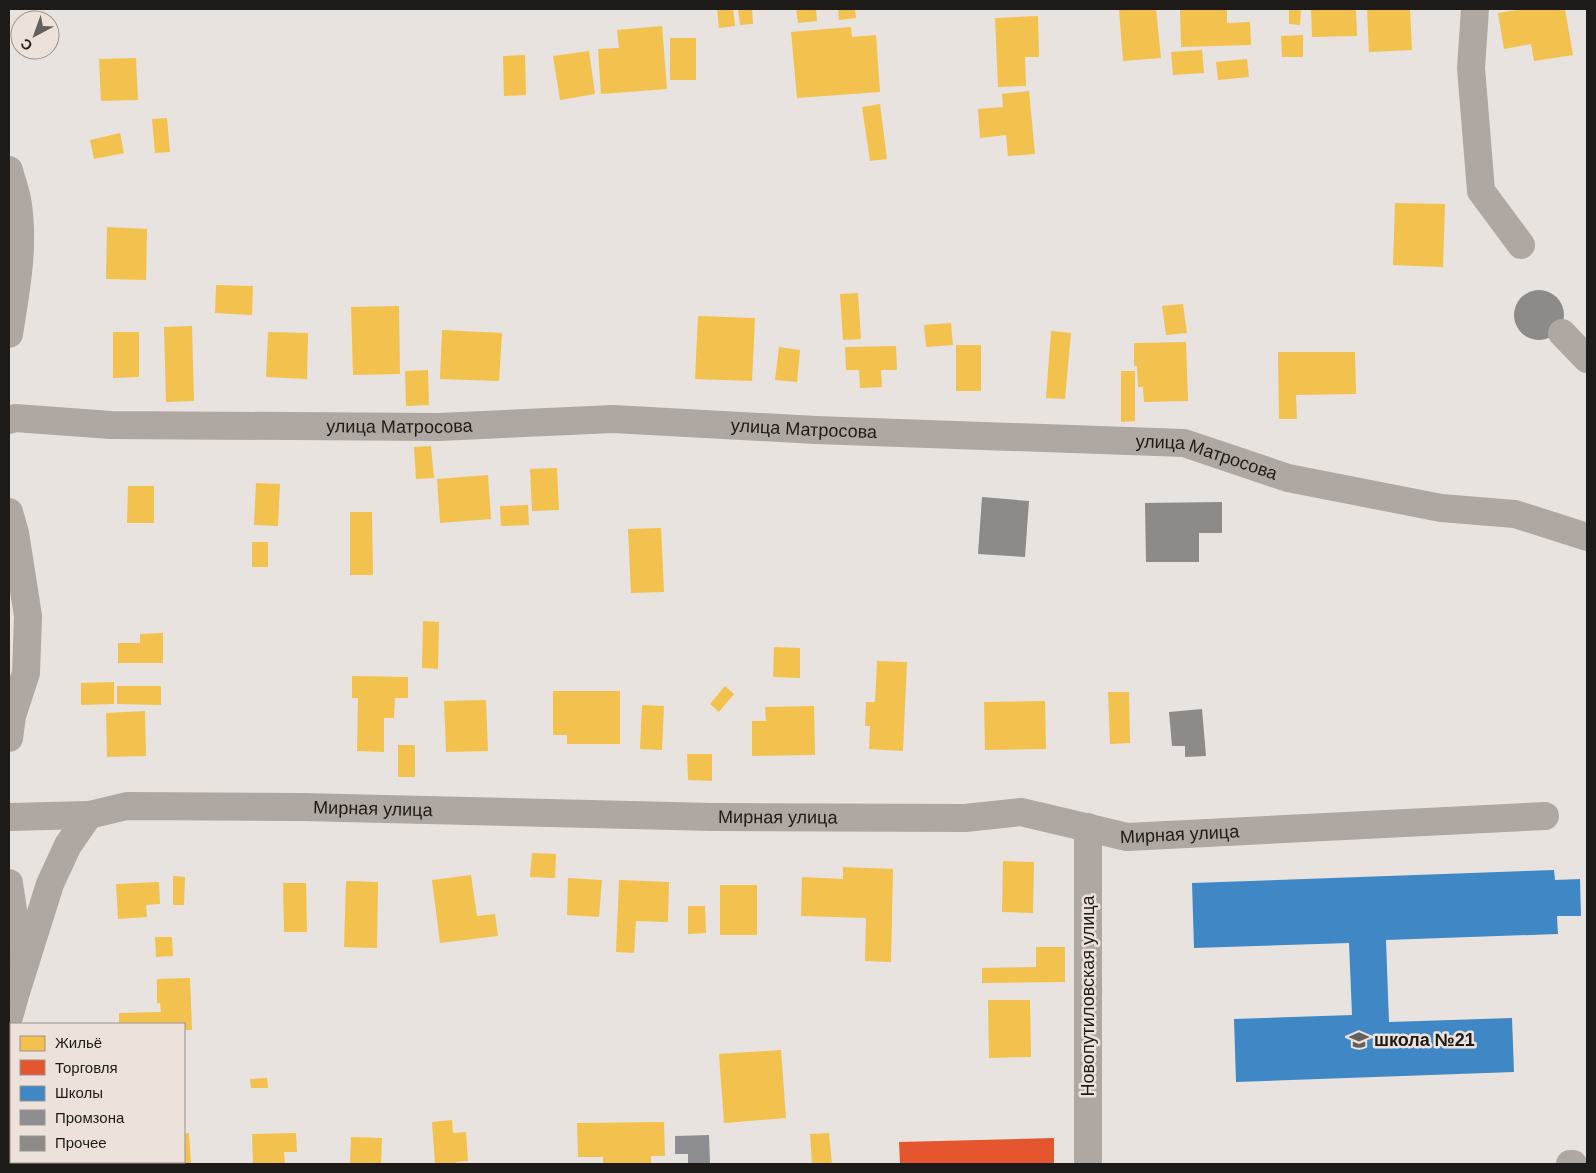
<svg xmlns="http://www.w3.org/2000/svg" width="1596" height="1173" font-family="Helvetica,sans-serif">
<rect width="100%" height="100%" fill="#e8e3df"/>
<path fill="#f2c14e" d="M 717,9 L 733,9 L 735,26 L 719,28 Z
M 738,9 L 752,9 L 753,24 L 740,25 Z
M 796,9 L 816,9 L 817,21 L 798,23 Z
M 838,9 L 855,9 L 856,18 L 839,20 Z
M 1119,9 L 1156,9 L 1161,58 L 1123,61 Z
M 1180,9 L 1227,9 L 1227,23 L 1250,22 L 1251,45 L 1181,47 Z
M 1289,9 L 1301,9 L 1300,25 L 1289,24 Z
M 1311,9 L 1356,9 L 1357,36 L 1312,37 Z
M 1367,9 L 1410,9 L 1412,50 L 1369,52 Z
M 1523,9 L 1565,9 L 1573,55 L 1534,61 L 1531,44 L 1504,49 L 1498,13 Z
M 1038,16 L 1039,57 L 1025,57 L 1026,86 L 998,87 L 995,18 Z
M 662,26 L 667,89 L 601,94 L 598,49 L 619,48 L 617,30 Z
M 851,27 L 852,37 L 876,35 L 880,92 L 797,98 L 791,32 Z
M 1303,35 L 1303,57 L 1282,57 L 1281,36 Z
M 670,38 L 696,38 L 696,80 L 670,80 Z
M 1202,50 L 1204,73 L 1173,75 L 1171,52 Z
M 589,51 L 595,94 L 560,100 L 553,56 Z
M 525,55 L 526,95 L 504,96 L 503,56 Z
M 136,58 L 138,100 L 101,101 L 99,59 Z
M 1247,59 L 1249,77 L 1218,80 L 1216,62 Z
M 1029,91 L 1035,154 L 1008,156 L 1006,135 L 980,138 L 978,109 L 1003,107 L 1002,94 Z
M 880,104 L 887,159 L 870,161 L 862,107 Z
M 167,118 L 170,152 L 155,153 L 152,119 Z
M 120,133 L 124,153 L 94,159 L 90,140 Z
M 1395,203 L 1445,204 L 1443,267 L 1393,265 Z
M 107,227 L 147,229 L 146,280 L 106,279 Z
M 216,285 L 253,286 L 252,315 L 215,313 Z
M 858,293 L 861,339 L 843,340 L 840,294 Z
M 1183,304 L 1187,333 L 1166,335 L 1162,306 Z
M 399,306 L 400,374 L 353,375 L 351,307 Z
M 698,316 L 755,318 L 752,381 L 695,379 Z
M 951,323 L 953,345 L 926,347 L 924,325 Z
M 192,326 L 194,401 L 166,402 L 164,327 Z
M 442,330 L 502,333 L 499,381 L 440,379 Z
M 1051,331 L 1071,333 L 1065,399 L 1046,398 Z
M 113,332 L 139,332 L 139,377 L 113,378 Z
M 268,332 L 308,333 L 307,379 L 266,377 Z
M 1186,342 L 1188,401 L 1144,402 L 1143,387 L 1138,387 L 1137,366 L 1134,366 L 1134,343 Z
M 956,345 L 981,345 L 981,391 L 956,391 Z
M 896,346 L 897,370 L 881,370 L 882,387 L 860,388 L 859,370 L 846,370 L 845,347 Z
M 779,347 L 800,350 L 797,382 L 775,380 Z
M 1278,352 L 1355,352 L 1356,394 L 1296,395 L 1297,419 L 1279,419 Z
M 428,370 L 429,405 L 406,406 L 405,371 Z
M 1121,371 L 1135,371 L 1135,421 L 1121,422 Z
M 431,446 L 434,478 L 416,479 L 414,447 Z
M 557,468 L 559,510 L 532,511 L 530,469 Z
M 488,475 L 491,519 L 440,523 L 437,479 Z
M 256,483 L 280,484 L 278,526 L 254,525 Z
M 128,486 L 154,486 L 154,523 L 127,523 Z
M 528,505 L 529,525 L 501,526 L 500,506 Z
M 350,512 L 372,512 L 373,575 L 350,575 Z
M 661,528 L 664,592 L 631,593 L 628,529 Z
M 252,542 L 268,542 L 268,567 L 252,567 Z
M 423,621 L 439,622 L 438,669 L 422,668 Z
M 163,633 L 163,663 L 118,663 L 118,643 L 140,643 L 140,634 Z
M 774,647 L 800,648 L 800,678 L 773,677 Z
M 877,661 L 907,662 L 903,751 L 869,749 L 870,726 L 865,726 L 866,702 L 875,702 Z
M 352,676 L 408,677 L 408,698 L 395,698 L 394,718 L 384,718 L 384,752 L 357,751 L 358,698 L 352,698 Z
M 114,682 L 114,704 L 81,705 L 81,683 Z
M 117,686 L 161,686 L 161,705 L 117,704 Z
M 725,686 L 734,694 L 719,712 L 710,704 Z
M 553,691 L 620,691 L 620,744 L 567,744 L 567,735 L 553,735 Z
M 1108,692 L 1129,692 L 1130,743 L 1110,744 Z
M 486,700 L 488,751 L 446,752 L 444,701 Z
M 1045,701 L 1046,749 L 985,750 L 984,702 Z
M 642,705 L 664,706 L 662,750 L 640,749 Z
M 814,706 L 815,755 L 752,756 L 752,721 L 766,721 L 765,707 Z
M 145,711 L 146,756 L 107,757 L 106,713 Z
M 398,745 L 415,745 L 415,777 L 398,777 Z
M 687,754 L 712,754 L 712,781 L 688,780 Z
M 532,853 L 556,854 L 555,878 L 530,877 Z
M 1003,861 L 1034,862 L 1033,913 L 1002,912 Z
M 843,867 L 893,869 L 891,962 L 865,961 L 866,918 L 801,916 L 802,877 L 843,879 Z
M 471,875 L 477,916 L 495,914 L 498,936 L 440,943 L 432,880 Z
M 173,876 L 185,877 L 184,905 L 173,905 Z
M 568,878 L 602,880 L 599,917 L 567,915 Z
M 619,880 L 669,882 L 668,922 L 636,921 L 634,953 L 616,952 Z
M 346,881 L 378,882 L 377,948 L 344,947 Z
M 159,882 L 160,904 L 146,905 L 147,917 L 118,919 L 116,884 Z
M 283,883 L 306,883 L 307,932 L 284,932 Z
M 720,885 L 757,885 L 757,935 L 720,935 Z
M 688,906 L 705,906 L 706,933 L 688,934 Z
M 155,937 L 172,937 L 173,956 L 156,957 Z
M 1036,947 L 1065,947 L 1065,982 L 982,983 L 982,968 L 1036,967 Z
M 190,978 L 192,1030 L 184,1030 L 184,1024 L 119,1024 L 119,1013 L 161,1012 L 160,1003 L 157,1003 L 157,979 Z
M 988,1000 L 1030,1000 L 1031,1057 L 989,1058 Z
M 781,1050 L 786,1118 L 724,1123 L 719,1054 Z
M 267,1078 L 268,1088 L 251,1088 L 250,1079 Z
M 452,1120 L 453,1133 L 466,1132 L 468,1161 L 456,1162 L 456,1164 L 435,1164 L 432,1122 Z
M 664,1122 L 665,1156 L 651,1156 L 651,1164 L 603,1164 L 603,1157 L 578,1157 L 577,1123 Z
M 189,1133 L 191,1164 L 110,1164 L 110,1162 L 184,1162 L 184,1134 Z
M 296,1133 L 297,1152 L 284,1152 L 285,1164 L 253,1164 L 252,1134 Z
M 829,1133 L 832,1164 L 812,1164 L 810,1134 Z
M 351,1137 L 382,1138 L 381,1164 L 350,1164 Z"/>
<path fill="#e4572e" d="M 1054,1138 L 1054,1164 L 900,1164 L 899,1142 Z"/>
<path fill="#3f88c5" d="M 1554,870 L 1555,880 L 1580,879 L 1581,916 L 1557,916 L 1558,934 L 1386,940 L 1389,1022 L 1512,1018 L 1514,1072 L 1236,1082 L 1234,1019 L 1352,1015 L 1349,943 L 1194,948 L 1192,883 Z"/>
<path fill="#8d8d92" d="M 709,1135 L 710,1164 L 688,1164 L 688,1154 L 675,1154 L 675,1136 Z"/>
<path fill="#8e8a88" d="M1514 315a25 25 0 1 1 50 0a25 25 0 1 1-50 0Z
M 982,497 L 1029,501 L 1025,557 L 978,554 Z
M 1222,502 L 1222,533 L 1199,533 L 1199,562 L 1146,562 L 1145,503 Z
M 1202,709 L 1206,756 L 1185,757 L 1185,746 L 1172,746 L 1169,712 Z"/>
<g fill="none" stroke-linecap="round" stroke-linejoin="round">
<g stroke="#afa7a1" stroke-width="28">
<path d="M 1475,9 L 1471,68 L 1481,191 L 1521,245"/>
<path d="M 9,170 C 11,179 15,189 17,199 C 25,244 16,290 9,334"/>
<path d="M 1562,333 L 1587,359"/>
<path id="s1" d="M 9,420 L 15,418 L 111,425 L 439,427 L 613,419 L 816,430 L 1184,443 L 1288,478 L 1441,508 L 1515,514 L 1587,537"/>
<path d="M 9,512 L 15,533 L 28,616 L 26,673 L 12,716 L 9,738"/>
<path id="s2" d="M 9,817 L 89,815 L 127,806 L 302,807 L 713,817 L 965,818 L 1021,812 L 1127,837 L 1545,816"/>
<path d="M 9,883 L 13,910 L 16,992 L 9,1017"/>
<path d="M 16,992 L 50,884 L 68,845 L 89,815"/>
<path d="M 1088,1164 L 1088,827"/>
<path d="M 1570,1164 L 1573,1164"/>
</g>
</g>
<defs>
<symbol id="school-bare" viewBox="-9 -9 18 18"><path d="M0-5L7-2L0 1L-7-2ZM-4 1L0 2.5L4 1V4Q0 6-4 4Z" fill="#64605d" stroke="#ece2db" stroke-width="2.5" paint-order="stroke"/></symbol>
</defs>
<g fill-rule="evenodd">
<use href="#school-bare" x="1345" y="1026" width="28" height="28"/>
</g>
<g text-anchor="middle" stroke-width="5" stroke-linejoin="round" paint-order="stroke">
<g font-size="18" fill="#1d1a17" stroke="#ece2db">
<text dy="6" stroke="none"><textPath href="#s1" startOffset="391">улица Матросова</textPath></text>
<text dy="6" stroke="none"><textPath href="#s1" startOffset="796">улица Матросова</textPath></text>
<text dy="6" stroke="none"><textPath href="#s1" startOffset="1201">улица Матросова</textPath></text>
<text dy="6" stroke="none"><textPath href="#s2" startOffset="365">Мирная улица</textPath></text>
<text dy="6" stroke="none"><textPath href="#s2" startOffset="770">Мирная улица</textPath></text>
<text dy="6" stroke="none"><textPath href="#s2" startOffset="1175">Мирная улица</textPath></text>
<text transform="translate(1088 996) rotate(-90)" y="6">Новопутиловская улица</text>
</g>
<g font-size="18" font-weight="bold" fill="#1d1a17" stroke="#ece2db" text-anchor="start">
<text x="1374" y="1046">школа №21</text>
</g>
</g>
<rect width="1596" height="1173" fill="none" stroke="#1d1a17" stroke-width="20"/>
<rect x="10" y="1023" width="175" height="140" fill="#ece2db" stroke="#99928d"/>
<rect x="20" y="1036" width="25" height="15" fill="#f2c14e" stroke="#99928d"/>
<text x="55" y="1048" font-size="15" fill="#1d1a17">Жильё</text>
<rect x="20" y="1060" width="25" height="15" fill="#e4572e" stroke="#99928d"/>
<text x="55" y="1073" font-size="15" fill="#1d1a17">Торговля</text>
<rect x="20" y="1086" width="25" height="15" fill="#3f88c5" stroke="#99928d"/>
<text x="55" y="1098" font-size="15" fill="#1d1a17">Школы</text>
<rect x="20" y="1110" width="25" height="15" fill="#8d8d92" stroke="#99928d"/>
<text x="55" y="1123" font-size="15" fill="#1d1a17">Промзона</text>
<rect x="20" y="1136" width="25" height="15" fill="#8e8a88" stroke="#99928d"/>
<text x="55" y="1148" font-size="15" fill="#1d1a17">Прочее</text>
<g transform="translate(35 35) rotate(221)"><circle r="24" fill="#ece2db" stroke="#99928d"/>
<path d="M0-4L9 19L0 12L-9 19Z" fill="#64605d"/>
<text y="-8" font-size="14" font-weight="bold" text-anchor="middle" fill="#1d1a17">С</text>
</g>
</svg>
